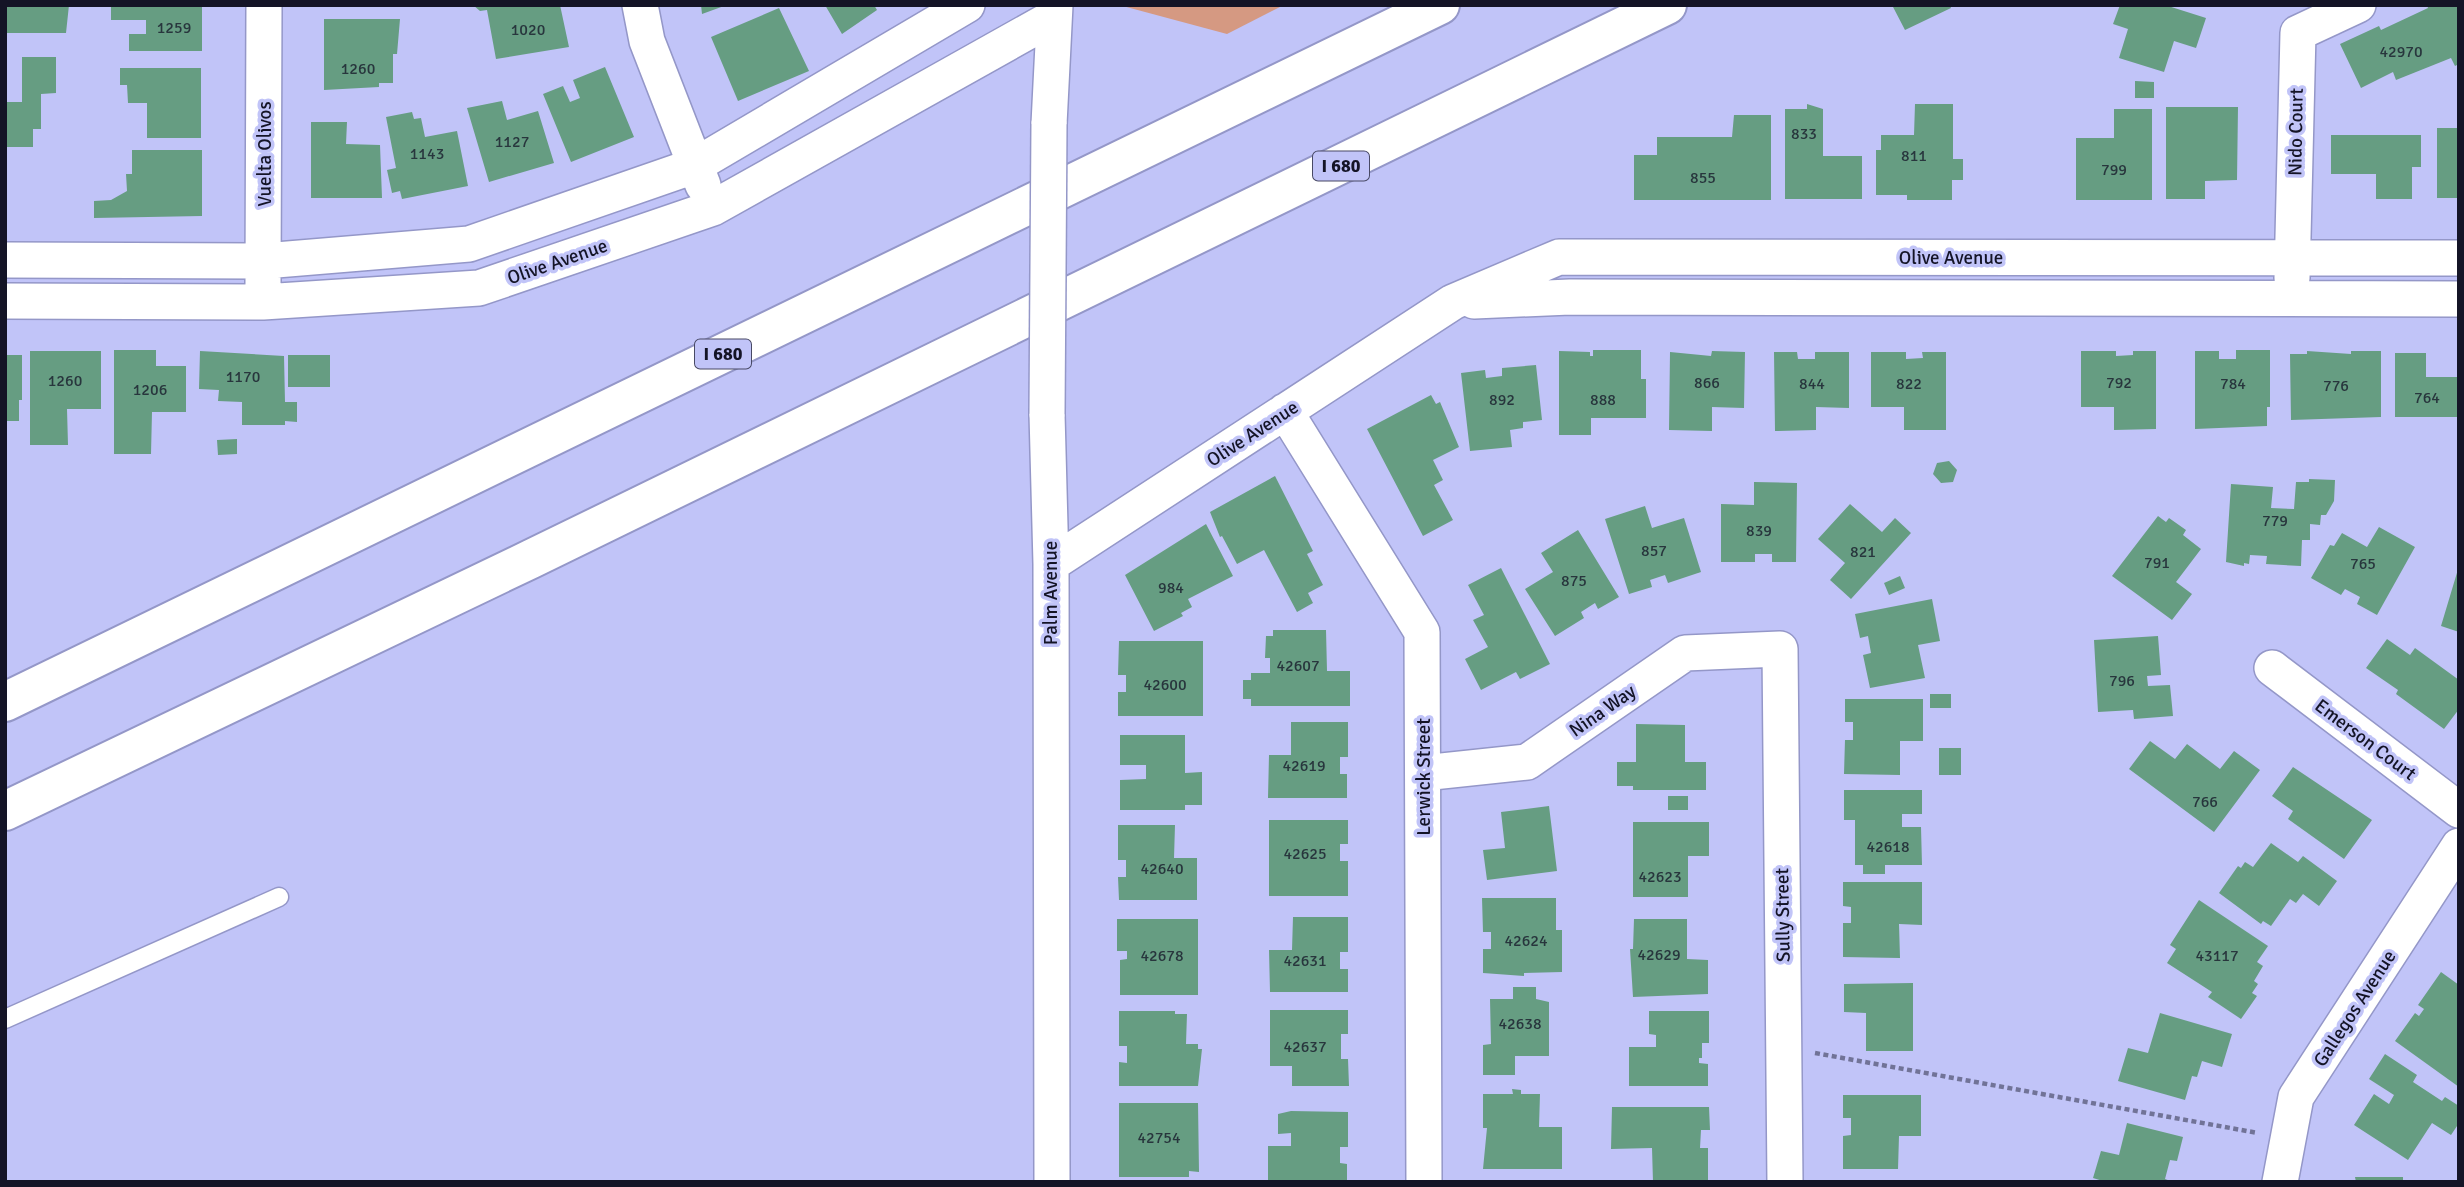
<svg xmlns="http://www.w3.org/2000/svg" width="2464" height="1187" font-family="Signika,sans-serif">
<rect width="100%" height="100%" fill="#c1c4f8"/>
<path fill="#d59982" d="M 1119,5 L 1284,5 L 1227,34 Z"/>
<path fill="#669d82" d="M 5,5 L 69,5 L 66,33 L 5,33 Z
M 111,5 L 202,5 L 202,51 L 129,51 L 129,34 L 146,34 L 146,20 L 111,20 Z
M 473,5 L 560,5 L 569,47 L 496,59 L 487,10 L 480,11 Z
M 701,5 L 724,5 L 724,6 L 702,14 Z
M 825,5 L 874,5 L 877,10 L 842,34 Z
M 1892,5 L 1950,5 L 1951,8 L 1905,30 Z
M 2120,5 L 2165,5 L 2206,18 L 2196,48 L 2174,41 L 2164,72 L 2119,58 L 2128,29 L 2113,24 Z
M 2427,5 L 2459,5 L 2459,64 L 2455,66 L 2451,58 L 2396,80 L 2393,72 L 2361,88 L 2340,44 L 2379,26 L 2381,30 L 2428,8 Z
M 779,8 L 809,71 L 738,101 L 711,37 Z
M 324,19 L 400,19 L 397,54 L 393,54 L 393,83 L 379,83 L 379,87 L 324,90 Z
M 22,57 L 56,57 L 56,93 L 41,94 L 41,129 L 33,129 L 33,147 L 5,147 L 5,102 L 22,102 Z
M 605,67 L 634,137 L 571,162 L 543,94 L 563,86 L 570,102 L 580,98 L 573,80 Z
M 120,68 L 201,68 L 201,138 L 147,138 L 147,103 L 128,103 L 127,85 L 120,85 Z
M 2135,81 L 2154,82 L 2154,98 L 2135,98 Z
M 502,101 L 507,120 L 538,111 L 554,163 L 489,182 L 467,108 Z
M 1807,104 L 1823,109 L 1823,156 L 1862,156 L 1862,199 L 1785,199 L 1785,109 L 1807,109 Z
M 1915,104 L 1953,104 L 1953,159 L 1963,159 L 1963,180 L 1952,180 L 1952,200 L 1907,200 L 1907,195 L 1876,195 L 1876,150 L 1881,150 L 1881,135 L 1914,135 Z
M 2166,107 L 2238,107 L 2237,180 L 2205,181 L 2205,199 L 2166,199 Z
M 2114,109 L 2152,109 L 2152,200 L 2076,200 L 2076,138 L 2114,138 Z
M 412,112 L 414,119 L 421,118 L 425,137 L 457,131 L 468,186 L 402,199 L 400,191 L 392,193 L 387,170 L 396,168 L 386,117 Z
M 1734,115 L 1771,115 L 1771,200 L 1634,200 L 1634,155 L 1657,155 L 1657,137 L 1732,137 Z
M 311,122 L 347,122 L 346,144 L 380,145 L 382,198 L 311,198 Z
M 2437,128 L 2459,128 L 2459,198 L 2437,198 Z
M 2331,135 L 2421,135 L 2421,167 L 2412,167 L 2412,199 L 2376,199 L 2376,174 L 2331,174 Z
M 132,150 L 202,150 L 202,216 L 94,218 L 94,201 L 111,200 L 127,191 L 126,174 L 132,174 Z
M 114,350 L 156,350 L 156,366 L 186,366 L 186,412 L 152,412 L 151,454 L 114,454 Z
M 1593,350 L 1641,350 L 1641,379 L 1646,379 L 1646,418 L 1591,418 L 1591,435 L 1559,435 L 1559,351 L 1590,352 L 1590,356 L 1593,356 Z
M 2236,350 L 2270,350 L 2270,407 L 2267,407 L 2267,426 L 2195,429 L 2195,351 L 2219,351 L 2219,359 L 2236,359 Z
M 30,351 L 101,351 L 101,409 L 67,409 L 68,445 L 30,445 Z
M 200,351 L 284,356 L 285,402 L 297,402 L 297,422 L 285,421 L 285,425 L 242,425 L 242,402 L 218,401 L 219,390 L 199,389 Z
M 1712,351 L 1745,352 L 1744,408 L 1712,407 L 1712,431 L 1669,430 L 1670,352 L 1711,356 Z
M 2081,351 L 2116,351 L 2116,356 L 2133,355 L 2133,351 L 2156,351 L 2156,429 L 2114,430 L 2114,407 L 2081,407 Z
M 2307,351 L 2351,354 L 2351,351 L 2381,351 L 2381,417 L 2291,420 L 2290,354 L 2307,354 Z
M 1774,352 L 1797,352 L 1798,359 L 1815,359 L 1815,352 L 1849,352 L 1849,408 L 1816,407 L 1816,430 L 1775,431 Z
M 1871,352 L 1906,352 L 1906,359 L 1923,358 L 1922,352 L 1946,352 L 1946,430 L 1904,430 L 1904,407 L 1871,407 Z
M 2395,353 L 2426,353 L 2426,377 L 2459,377 L 2459,417 L 2395,417 Z
M 5,355 L 22,355 L 22,400 L 19,400 L 19,421 L 5,421 Z
M 288,355 L 330,355 L 330,387 L 288,387 Z
M 1536,365 L 1542,420 L 1523,422 L 1523,428 L 1510,430 L 1512,447 L 1470,451 L 1461,373 L 1485,370 L 1486,378 L 1502,376 L 1502,368 Z
M 1431,395 L 1436,404 L 1440,402 L 1459,447 L 1433,460 L 1443,480 L 1434,485 L 1453,520 L 1423,536 L 1367,429 Z
M 237,439 L 237,454 L 218,455 L 217,440 Z
M 1949,461 L 1957,470 L 1953,482 L 1941,483 L 1933,474 L 1937,463 Z
M 1275,476 L 1313,551 L 1307,554 L 1323,585 L 1308,593 L 1313,603 L 1297,612 L 1264,550 L 1237,564 L 1222,536 L 1220,537 L 1210,512 Z
M 2309,479 L 2335,480 L 2334,501 L 2326,515 L 2321,515 L 2320,525 L 2310,524 L 2310,540 L 2302,540 L 2301,566 L 2266,564 L 2267,556 L 2250,555 L 2249,564 L 2244,563 L 2244,566 L 2226,562 L 2231,484 L 2273,487 L 2271,508 L 2294,509 L 2296,482 L 2309,482 Z
M 1754,482 L 1797,483 L 1796,562 L 1772,562 L 1772,554 L 1755,554 L 1755,562 L 1721,562 L 1721,504 L 1754,505 Z
M 1850,504 L 1882,532 L 1895,518 L 1911,533 L 1851,599 L 1830,580 L 1845,563 L 1818,539 Z
M 1645,506 L 1652,528 L 1684,518 L 1701,572 L 1668,583 L 1665,575 L 1650,580 L 1652,587 L 1629,594 L 1605,519 Z
M 2158,516 L 2166,522 L 2169,518 L 2186,530 L 2183,535 L 2201,549 L 2176,582 L 2192,594 L 2172,620 L 2112,576 Z
M 1206,524 L 1233,576 L 1188,599 L 1192,607 L 1181,613 L 1183,616 L 1154,631 L 1125,575 Z
M 2379,527 L 2415,547 L 2377,615 L 2357,604 L 2360,597 L 2345,589 L 2341,595 L 2311,578 L 2330,545 L 2334,546 L 2342,533 L 2367,547 Z
M 1578,530 L 1619,597 L 1598,609 L 1595,603 L 1581,612 L 1584,618 L 1555,636 L 1525,589 L 1553,572 L 1541,553 Z
M 2459,566 L 2459,632 L 2441,626 Z
M 1501,568 L 1550,664 L 1520,679 L 1516,672 L 1481,690 L 1465,659 L 1488,647 L 1473,620 L 1484,615 L 1468,585 Z
M 1900,576 L 1905,588 L 1889,595 L 1884,583 Z
M 1932,599 L 1940,641 L 1918,645 L 1925,678 L 1870,688 L 1863,655 L 1871,653 L 1868,636 L 1860,638 L 1855,614 Z
M 1273,630 L 1326,630 L 1327,671 L 1350,671 L 1350,706 L 1251,706 L 1251,699 L 1243,699 L 1243,680 L 1251,680 L 1251,673 L 1270,673 L 1270,658 L 1265,658 L 1266,636 L 1273,636 Z
M 2158,636 L 2161,675 L 2147,676 L 2148,686 L 2170,685 L 2173,716 L 2134,719 L 2133,710 L 2098,712 L 2094,640 Z
M 2387,639 L 2410,655 L 2415,648 L 2459,680 L 2459,709 L 2444,729 L 2396,694 L 2398,690 L 2366,668 Z
M 1119,641 L 1203,641 L 1203,716 L 1118,716 L 1118,692 L 1126,692 L 1126,675 L 1118,675 Z
M 1930,694 L 1951,694 L 1951,708 L 1930,708 Z
M 1845,699 L 1923,699 L 1923,741 L 1900,741 L 1900,775 L 1844,774 L 1845,740 L 1853,740 L 1853,722 L 1845,722 Z
M 1291,722 L 1348,722 L 1348,757 L 1340,757 L 1340,774 L 1347,774 L 1347,798 L 1268,798 L 1269,755 L 1291,755 Z
M 1636,724 L 1685,725 L 1685,762 L 1706,762 L 1706,790 L 1633,790 L 1633,786 L 1617,786 L 1617,762 L 1636,762 Z
M 1120,735 L 1185,735 L 1185,773 L 1202,772 L 1202,805 L 1185,805 L 1185,810 L 1120,810 L 1120,780 L 1146,779 L 1146,765 L 1120,765 Z
M 2150,741 L 2175,759 L 2187,744 L 2220,769 L 2234,751 L 2260,770 L 2214,832 L 2129,769 Z
M 1939,748 L 1961,748 L 1961,775 L 1939,775 Z
M 2293,767 L 2372,820 L 2344,859 L 2288,819 L 2293,811 L 2272,796 Z
M 1844,790 L 1922,790 L 1922,814 L 1902,814 L 1902,827 L 1921,827 L 1922,865 L 1885,865 L 1885,874 L 1863,874 L 1863,865 L 1855,865 L 1855,820 L 1844,820 Z
M 1668,796 L 1688,796 L 1688,810 L 1668,810 Z
M 1549,806 L 1557,871 L 1487,880 L 1483,850 L 1505,848 L 1501,812 Z
M 1269,820 L 1348,820 L 1348,844 L 1340,844 L 1340,861 L 1348,861 L 1348,896 L 1269,896 Z
M 1633,822 L 1709,822 L 1709,856 L 1688,856 L 1688,897 L 1633,897 Z
M 1118,825 L 1175,825 L 1174,858 L 1197,858 L 1197,900 L 1119,900 L 1118,877 L 1126,877 L 1126,860 L 1118,860 Z
M 2271,843 L 2298,862 L 2303,856 L 2337,881 L 2319,906 L 2303,894 L 2296,903 L 2290,899 L 2271,926 L 2263,921 L 2261,924 L 2219,893 L 2238,866 L 2241,868 L 2245,862 L 2253,867 Z
M 1843,882 L 1922,882 L 1922,925 L 1899,924 L 1900,958 L 1843,957 L 1843,923 L 1851,923 L 1851,907 L 1843,906 Z
M 1482,898 L 1556,898 L 1556,930 L 1562,930 L 1562,972 L 1524,973 L 1524,976 L 1483,973 L 1483,949 L 1491,949 L 1491,932 L 1483,932 Z
M 2199,900 L 2268,946 L 2257,962 L 2263,966 L 2254,981 L 2258,984 L 2252,993 L 2257,996 L 2241,1019 L 2208,997 L 2212,992 L 2167,963 L 2176,949 L 2170,945 Z
M 1293,917 L 1348,917 L 1348,952 L 1340,952 L 1340,969 L 1348,969 L 1348,992 L 1270,992 L 1269,950 L 1292,950 Z
M 1117,919 L 1198,919 L 1198,995 L 1120,995 L 1120,960 L 1127,959 L 1127,951 L 1117,951 Z
M 1634,919 L 1687,919 L 1687,959 L 1708,960 L 1708,994 L 1633,997 L 1630,949 L 1633,949 Z
M 2441,972 L 2459,985 L 2459,1087 L 2395,1041 L 2415,1013 L 2419,1016 L 2424,1009 L 2418,1005 Z
M 1913,983 L 1913,1051 L 1866,1051 L 1866,1013 L 1844,1012 L 1844,984 Z
M 1513,987 L 1536,987 L 1536,999 L 1549,1002 L 1549,1056 L 1515,1056 L 1515,1075 L 1483,1075 L 1483,1045 L 1491,1044 L 1490,999 L 1513,999 Z
M 1270,1010 L 1348,1010 L 1348,1034 L 1341,1034 L 1341,1059 L 1348,1059 L 1349,1086 L 1292,1086 L 1292,1066 L 1270,1066 Z
M 1119,1011 L 1175,1011 L 1175,1014 L 1187,1014 L 1186,1044 L 1198,1044 L 1198,1049 L 1202,1049 L 1198,1086 L 1119,1086 L 1119,1062 L 1127,1063 L 1127,1046 L 1119,1046 Z
M 1649,1011 L 1709,1011 L 1709,1043 L 1702,1043 L 1702,1058 L 1699,1058 L 1699,1063 L 1708,1064 L 1708,1086 L 1629,1086 L 1629,1047 L 1656,1047 L 1656,1035 L 1649,1034 Z
M 2160,1013 L 2232,1034 L 2222,1067 L 2202,1061 L 2197,1077 L 2192,1076 L 2185,1100 L 2118,1081 L 2128,1048 L 2148,1053 Z
M 2385,1054 L 2417,1075 L 2413,1082 L 2442,1101 L 2445,1097 L 2459,1106 L 2459,1123 L 2451,1135 L 2432,1123 L 2408,1160 L 2354,1125 L 2374,1094 L 2389,1104 L 2394,1095 L 2369,1079 Z
M 1512,1089 L 1521,1090 L 1521,1094 L 1540,1094 L 1539,1127 L 1562,1127 L 1562,1169 L 1483,1169 L 1487,1128 L 1483,1128 L 1483,1094 L 1513,1094 Z
M 1843,1095 L 1921,1095 L 1921,1136 L 1899,1136 L 1898,1169 L 1843,1169 L 1843,1136 L 1851,1135 L 1851,1118 L 1843,1118 Z
M 1119,1103 L 1198,1103 L 1199,1172 L 1189,1171 L 1189,1177 L 1119,1177 Z
M 1612,1107 L 1709,1107 L 1710,1130 L 1701,1130 L 1700,1148 L 1708,1148 L 1708,1182 L 1653,1182 L 1652,1148 L 1611,1149 Z
M 1291,1111 L 1348,1112 L 1348,1147 L 1340,1147 L 1340,1163 L 1347,1164 L 1347,1182 L 1268,1182 L 1268,1146 L 1291,1146 L 1291,1133 L 1278,1134 L 1278,1114 Z
M 2127,1123 L 2183,1137 L 2177,1161 L 2170,1160 L 2165,1179 L 2173,1182 L 2106,1182 L 2093,1178 L 2101,1151 L 2119,1155 Z
M 2355,1177 L 2403,1177 L 2403,1182 L 2356,1182 Z"/>
<g fill="none" stroke-linecap="round" stroke-linejoin="round">
<defs>
<path id="service" d="M 5,1019 L 279,897"/>
<path id="minor" d="M 640,5 L 647,41 L 703,185
M 1049,124 L 1055,5
M 5,260 L 264,261 L 469,244 L 694,166 L 967,5
M 2292,278 L 2298,33 L 2358,5
M 263,285 L 264,5
M 5,301 L 263,302 L 479,288 L 713,208 L 1054,17
M 1474,301 L 1570,297 L 2459,299
M 1285,411 L 1422,632 L 1424,1182
M 1047,414 L 1051,564 L 1052,1182
M 1051,564 L 1453,302 L 1559,257 L 2459,258
M 2272,668 L 2459,810
M 1423,773 L 1527,762 L 1685,653 L 1780,649 L 1785,1182
M 2280,1182 L 2296,1097 L 2459,846"/>
<path id="motorway" d="M 5,702 L 1440,5
M 5,811 L 531,559 L 1667,5"/>
</defs>
<use href="#service" stroke="#9497c8" stroke-width="21"/>
<use href="#minor" stroke="#9497c8" stroke-width="38"/>
<use href="#motorway" stroke="#9497c8" stroke-width="42"/>
<path stroke="#717397" stroke-width="4.5" stroke-dasharray="5 3.5" stroke-linecap="butt" d="M 1815,1053 L 2258,1133"/>
<use href="#service" stroke="#fff" stroke-width="18"/>
<use href="#minor" stroke="#fff" stroke-width="35"/>
<use href="#motorway" stroke="#fff" stroke-width="38"/>
<defs>
<path id="minor-bridge" d="M 1047,414 L 1049,124"/>
</defs>
<use href="#minor-bridge" stroke="#9497c8" stroke-width="38" stroke-linecap="butt"/>
<use href="#minor-bridge" stroke="#fff" stroke-width="35"/>
</g>
<g text-anchor="middle" stroke-width="7" stroke-linejoin="round" paint-order="stroke">
<g font-size="16" fill="#28363d">
<text x="174" y="33">1259</text>
<text x="528" y="35">1020</text>
<text x="2401" y="57">42970</text>
<text x="358" y="74">1260</text>
<text x="1804" y="139">833</text>
<text x="512" y="147">1127</text>
<text x="427" y="159">1143</text>
<text x="1914" y="161">811</text>
<text x="2114" y="175">799</text>
<text x="1703" y="183">855</text>
<text x="243" y="382">1170</text>
<text x="65" y="386">1260</text>
<text x="1707" y="388">866</text>
<text x="2119" y="388">792</text>
<text x="1812" y="389">844</text>
<text x="1909" y="389">822</text>
<text x="2233" y="389">784</text>
<text x="2336" y="391">776</text>
<text x="150" y="395">1206</text>
<text x="2427" y="403">764</text>
<text x="1502" y="405">892</text>
<text x="1603" y="405">888</text>
<text x="2275" y="526">779</text>
<text x="1759" y="536">839</text>
<text x="1654" y="556">857</text>
<text x="1863" y="557">821</text>
<text x="2157" y="568">791</text>
<text x="2363" y="569">765</text>
<text x="1574" y="586">875</text>
<text x="1171" y="593">984</text>
<text x="1298" y="671">42607</text>
<text x="2122" y="686">796</text>
<text x="1165" y="690">42600</text>
<text x="1304" y="771">42619</text>
<text x="2205" y="807">766</text>
<text x="1888" y="852">42618</text>
<text x="1305" y="859">42625</text>
<text x="1162" y="874">42640</text>
<text x="1660" y="882">42623</text>
<text x="1526" y="946">42624</text>
<text x="1659" y="960">42629</text>
<text x="1162" y="961">42678</text>
<text x="2217" y="961">43117</text>
<text x="1305" y="966">42631</text>
<text x="1520" y="1029">42638</text>
<text x="1305" y="1052">42637</text>
<text x="1159" y="1143">42754</text>
</g>
<g fill="#c1c4f8" stroke="#484965" stroke-width="2">
<rect x="1313" y="151.5" width="56" height="29" rx="5"/>
<rect x="695" y="339.5" width="56" height="29" rx="5"/>
</g>
<g font-size="18" font-weight="bold" fill="#141426">
<text x="1341" y="172">I 680</text>
<text x="723" y="360">I 680</text>
</g>
<g font-size="19" fill="#141426" stroke="#c1c4f8">
<text transform="translate(2295 132) rotate(-89)" y="7">Nido Court</text>
<text transform="translate(264 154) rotate(-90)" y="7">Vuelta Olivos</text>
<text x="1951" y="264">Olive Avenue</text>
<text transform="translate(557 261) rotate(-19)" y="7">Olive Avenue</text>
<text transform="translate(1252 433) rotate(-33)" y="7">Olive Avenue</text>
<text transform="translate(1050 593) rotate(-90)" y="7">Palm Avenue</text>
<text transform="translate(1602 710) rotate(-35)" y="7">Nina Way</text>
<text transform="translate(2366 739) rotate(37)" y="7">Emerson Court</text>
<text transform="translate(1423 777) rotate(-90)" y="7">Lerwick Street</text>
<text transform="translate(1782 915) rotate(-91)" y="7">Sully Street</text>
<text transform="translate(2354 1008) rotate(-57)" y="7">Gallegos Avenue</text>
</g>
</g>
<rect width="2464" height="1187" fill="none" stroke="#141426" stroke-width="14"/>
</svg>
